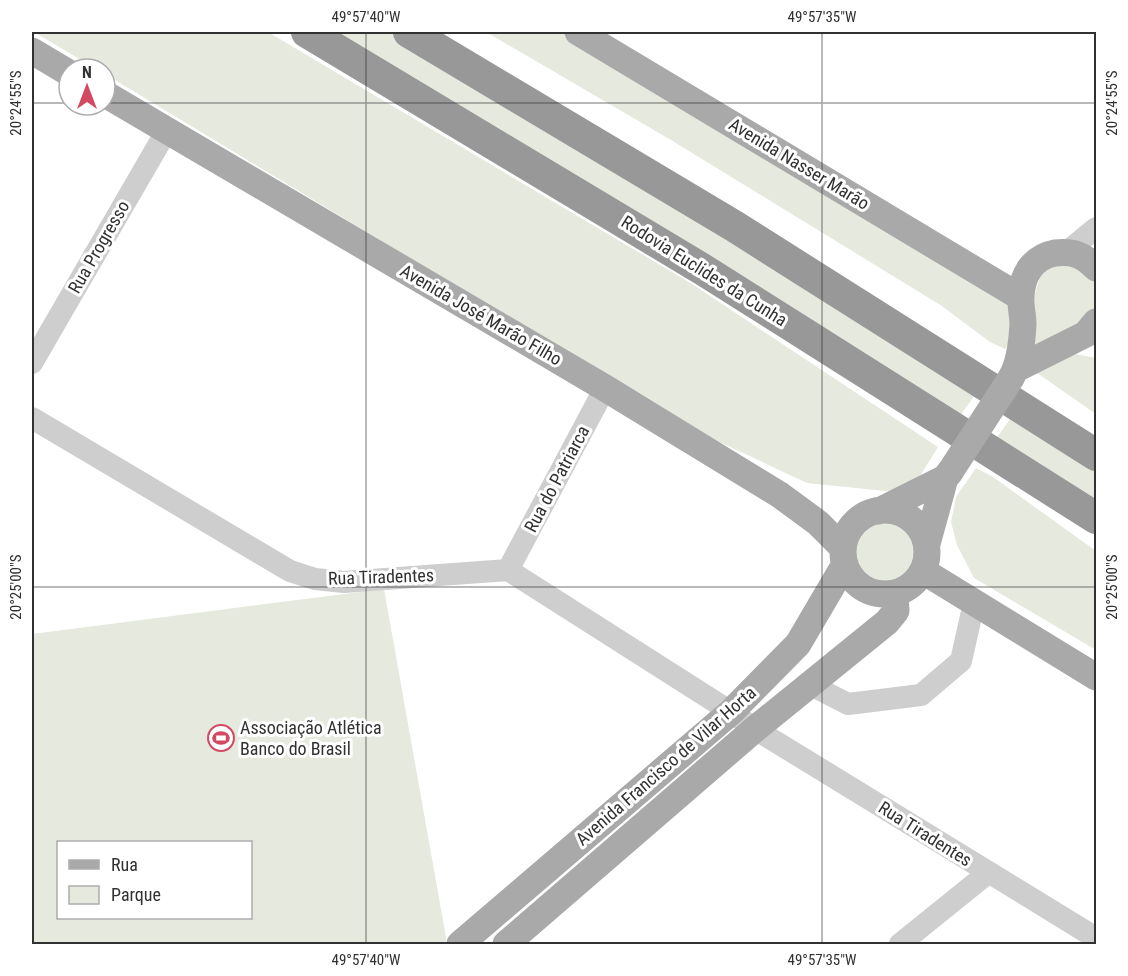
<svg xmlns="http://www.w3.org/2000/svg" width="1128" height="976" font-family="'Roboto Condensed',sans-serif">
<rect width="100%" height="100%" fill="#fff"/>
<path fill="#e5e9de" fill-rule="evenodd" d="M 34,32 L 268,32 L 692,284 L 938,447 L 912,489 L 895,492 L 807,483 L 696,431 L 105,74 L 105,69 L 96,69 Z
M 329,32 L 391,32 L 731,234 L 977,392 L 960,416 Z
M 486,32 L 563,32 L 996,292 L 1014,313 L 1017,331 L 1005,349 L 990,342 L 942,306 L 671,140 Z
M 1070,261 L 1096,280 L 1096,310 L 1095,314 L 1024,356 C 1027,338 1033,284 1044,272 C 1050,264 1061,263 1070,261 Z
M 1065,352 L 1096,358 L 1096,414 L 1037,373 Z
M 1013,415 L 1096,467 L 1096,503 L 995,440 Z
M 976,468 L 993,477 L 1096,551 L 1096,650 L 974,578 L 957,545 L 951,522 L 956,497 Z
M848 552a37 37 0 1 1 74 0a37 37 0 1 1-74 0Z
M 384,589 L 447,943 L 444,944 L 32,944 L 32,634 ZM 58,842 L 250,842 L 250,918 L 58,918 Z"/>
<g fill="none" stroke-linecap="round" stroke-linejoin="round">
<path stroke="#cecece" stroke-width="22" d="M 1068,251 L 1096,228
M 32,363 L 167,130
M 32,418 L 290,571 L 315,579 L 344,582 L 508,570 L 731,712 L 755,729 L 1096,938
M 508,570 L 605,388
M 811,685 L 848,704 L 921,695 L 961,661 L 974,603
M 900,944 L 988,873"/>
<path stroke="#a9a9a9" stroke-width="27" d="M 578,32 L 1020,297
M 32,51 L 69,73
M 105,94 L 605,388 L 780,495 L 818,523 L 843,548 L 843,552
M 1016,369 L 1086,334 L 1096,322
M 1011,378 C 1020,363 1022,342 1023,324 C 1023,315 1020,305 1021,296 C 1022,275 1033,257 1055,253 C 1074,251 1083,255 1096,268
M843 552a42 42 0 1 1 84 0a42 42 0 1 1-84 0Z
M 879,511 L 945,478
M 927,544 L 945,478 L 950,472
M 923,571 L 1096,677
M 460,944 L 731,712 L 798,644 L 845,564
M 506,944 L 755,729 L 887,622 L 896,611 L 895,593"/>
<path stroke="#989898" stroke-width="32" d="M 307,32 L 702,269 L 1096,518
M 409,32 L 734,226 L 1096,455"/>
<path stroke="#a9a9a9" stroke-width="27" d="M 950,472 L 1011,378"/>
</g>
<path fill="none" stroke="#313131" stroke-width="1.5" stroke-opacity="0.45" d="M 366,32 L 366,944M 822,32 L 822,944M 32,103 L 69,103M 105,103 L 1096,103M 32,587 L 1096,587"/>
<defs>
<symbol id="stadium-ring" viewBox="-11 -11 22 22"><circle r="9.5" fill="#fff" stroke="#d24961" stroke-width="1.5"/><path d="M0-5a6.5 5 0 1 0 0 10a6.5 5 0 1 0 0-10ZM-3.5-1.8h7v3.6h-7Z" fill="#d24961"/></symbol>
</defs>
<g fill-rule="evenodd">
<use href="#stadium-ring" x="206" y="723" width="30" height="30"/>
</g>
<g text-anchor="middle" stroke-width="6" stroke-linejoin="round" paint-order="stroke">
<g font-size="18" fill="#313131" stroke="#fff">
<text transform="translate(799 164) rotate(31)" y="6">Avenida Nasser Marão</text>
<text transform="translate(99 247) rotate(-60)" y="6">Rua Progresso</text>
<text transform="translate(704 271) rotate(32)" y="6">Rodovia Euclides da Cunha</text>
<text transform="translate(481 315) rotate(30)" y="6">Avenida José Marão Filho</text>
<text transform="translate(557 479) rotate(-62)" y="6">Rua do Patriarca</text>
<text transform="translate(381 577) rotate(-2)" y="6">Rua Tiradentes</text>
<text transform="translate(666 766) rotate(-41)" y="6">Avenida Francisco de Vilar Horta</text>
<text transform="translate(925 834) rotate(32)" y="6">Rua Tiradentes</text>
</g>
<g font-size="18" fill="#313131" stroke="#fff" text-anchor="start">
<text x="240" y="734">Associação Atlética<tspan x="240" dy="21">Banco do Brasil</tspan></text>
</g>
</g>
<rect width="1128" height="976" fill="none" stroke="#ffffff" stroke-width="66"/>
<rect x="57" y="841" width="195" height="78" fill="#ffffff" stroke="#adadad" stroke-width="1.5"/>
<rect x="69" y="860" width="30" height="9" fill="#a9a9a9" stroke="#adadad" stroke-width="1.5"/>
<text x="111" y="871" font-size="18" fill="#313131">Rua</text>
<rect x="69" y="886" width="30" height="18" fill="#e5e9de" stroke="#adadad" stroke-width="1.5"/>
<text x="111" y="901" font-size="18" fill="#313131">Parque</text>
<g transform="translate(87 87)"><circle r="28" fill="#ffffff" stroke="#adadad" stroke-width="1.5"/>
<path d="M0-4.5L10 22L0 15L-10 22Z" fill="#d24961"/>
<text y="-9" font-size="16" font-weight="bold" text-anchor="middle" fill="#313131">N</text>
</g>
<rect x="33" y="33" width="1062" height="910" fill="none" stroke="#313131" stroke-width="2"/>
<g font-size="15" text-anchor="middle" fill="#313131">
<text x="366" y="22">49°57'40"W</text>
<text x="822" y="22">49°57'35"W</text>
<text transform="translate(16 103) rotate(-90)" y="5">20°24'55"S</text>
<text transform="translate(1112 103) rotate(-90)" y="5">20°24'55"S</text>
<text transform="translate(16 587) rotate(-90)" y="5">20°25'00"S</text>
<text transform="translate(1112 587) rotate(-90)" y="5">20°25'00"S</text>
<text x="366" y="965">49°57'40"W</text>
<text x="822" y="965">49°57'35"W</text>
</g>
</svg>
